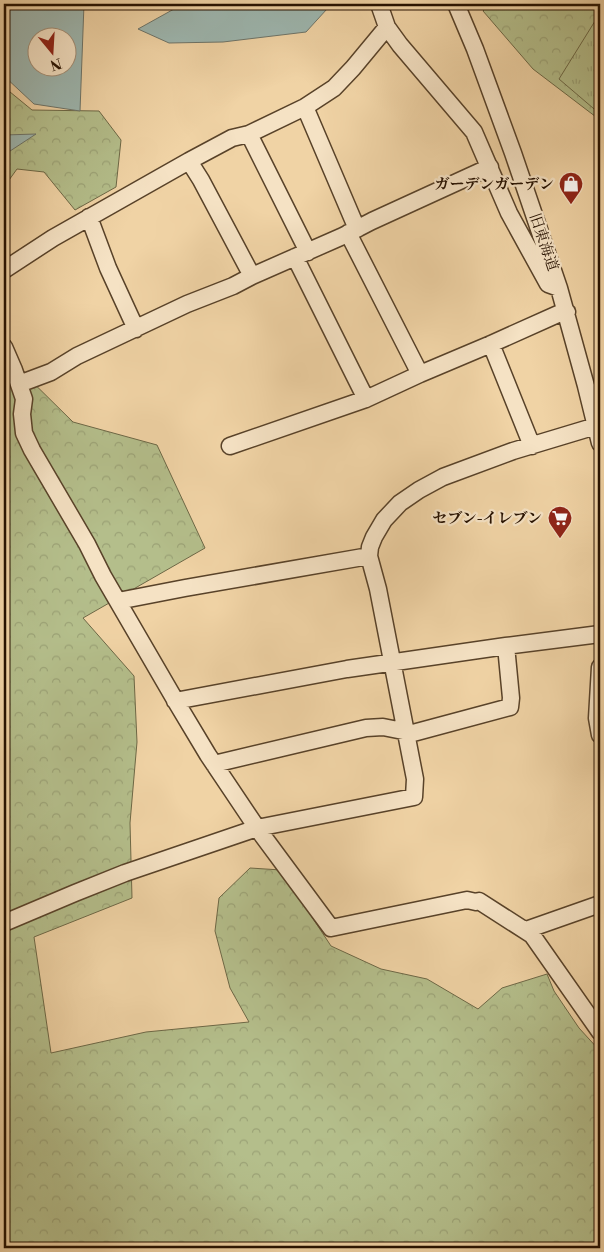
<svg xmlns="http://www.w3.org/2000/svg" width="604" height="1252" font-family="'Libre Bodoni','Noto Serif JP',serif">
<defs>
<pattern id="forest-crowns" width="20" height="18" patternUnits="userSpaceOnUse" patternTransform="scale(1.25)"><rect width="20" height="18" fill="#b4be8b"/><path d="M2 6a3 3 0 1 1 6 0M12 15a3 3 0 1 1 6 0" fill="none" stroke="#9ba276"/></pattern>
<pattern id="park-tufts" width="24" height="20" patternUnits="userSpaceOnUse" patternTransform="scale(1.25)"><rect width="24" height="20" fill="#b4be8b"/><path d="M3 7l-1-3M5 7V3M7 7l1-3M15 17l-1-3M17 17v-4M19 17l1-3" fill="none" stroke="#9ba276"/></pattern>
</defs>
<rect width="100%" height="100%" fill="#f0d3a5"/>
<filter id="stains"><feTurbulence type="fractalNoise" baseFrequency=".004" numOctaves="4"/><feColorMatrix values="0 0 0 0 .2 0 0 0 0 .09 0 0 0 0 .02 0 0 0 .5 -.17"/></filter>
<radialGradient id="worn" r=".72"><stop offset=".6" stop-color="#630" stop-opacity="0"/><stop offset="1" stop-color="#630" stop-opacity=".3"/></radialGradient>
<path fill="url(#forest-crowns)" stroke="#6d6846" d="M 489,4 L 600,4 L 600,120 L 533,69 L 483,11 Z
M 4,87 L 32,110 L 99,111 L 121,140 L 116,187 L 75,210 L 44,172 L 17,169 L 4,187 Z
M 4,354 L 73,422 L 157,445 L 205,548 L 83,618 L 134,676 L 137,742 L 130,823 L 132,898 L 34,937 L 51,1053 L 146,1032 L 249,1022 L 230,988 L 215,931 L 219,898 L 250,868 L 281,870 L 331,946 L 381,969 L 427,979 L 478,1009 L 502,988 L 547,974 L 554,991 L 579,1028 L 600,1051 L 600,1248 L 4,1248 Z"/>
<path fill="url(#park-tufts)" stroke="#6d6846" d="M 600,13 L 600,114 L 559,79 Z"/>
<path fill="#9db6af" stroke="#6d7469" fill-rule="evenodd" d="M 4,4 L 84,4 L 80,111 L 34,104 L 4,76 ZM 38,38 L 68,38 L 68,68 L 38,68 Z
M 183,4 L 329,4 L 327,9 L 306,32 L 223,42 L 169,43 L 138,29 Z
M 36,134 L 4,155 L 4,135 Z"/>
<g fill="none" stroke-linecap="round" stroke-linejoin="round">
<defs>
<path id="minor" d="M 379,4 L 387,27 L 400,45 L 474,132 L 509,213 L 548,284 L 559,288
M 456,4 L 475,49 L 513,153 L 559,288 L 586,386 L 600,443
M 305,107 L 357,229
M 249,134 L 308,252
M 189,161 L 201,180 L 252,276
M 89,217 L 108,268 L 136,329
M 348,233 L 420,374
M 295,257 L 366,399
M 4,270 L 53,238 L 189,161 L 232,138 L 249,134 L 305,107 L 334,88 L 353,68 L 387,27
M 491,344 L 532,446
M 4,347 L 14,370 L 24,399 L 22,414 L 24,433 L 32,450 L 87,544 L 103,576 L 178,705 L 208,755 L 257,828 L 331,928 L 467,900 L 476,902 L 479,901 L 532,935 L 600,1032
M 19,384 L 51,372 L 77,356 L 187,304 L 233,286 L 252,276 L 343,236 L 372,221 L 490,167
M 230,446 L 366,399 L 420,374 L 491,344 L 558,314 L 567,312
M 118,601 L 185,588 L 369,556
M 600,667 L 597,718 L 600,735
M 175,701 L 347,669 L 506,646 L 600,634
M 214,764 L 366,728 L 383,727 L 413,733 L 510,707 L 511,698 L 506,646
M 4,923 L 75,893 L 125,873 L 257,828 L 414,797 L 415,779 L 378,589 L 369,556 L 370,547 L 374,537 L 384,520 L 400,503 L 419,490 L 443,477 L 513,451 L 596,426
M 526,930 L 600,904"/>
</defs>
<use href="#minor" stroke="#584229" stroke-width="19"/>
<use href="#minor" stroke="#f5e2c4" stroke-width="16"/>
</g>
<defs>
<symbol id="shop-pin" viewBox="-11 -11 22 30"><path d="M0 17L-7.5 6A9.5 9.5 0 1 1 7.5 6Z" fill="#8f2418" stroke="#f5e2c4"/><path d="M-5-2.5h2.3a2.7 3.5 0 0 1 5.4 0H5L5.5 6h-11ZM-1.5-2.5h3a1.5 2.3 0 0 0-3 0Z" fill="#fff"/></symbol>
<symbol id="supermarket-pin" viewBox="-11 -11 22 30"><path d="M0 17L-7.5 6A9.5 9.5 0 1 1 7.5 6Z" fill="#8f2418" stroke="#f5e2c4"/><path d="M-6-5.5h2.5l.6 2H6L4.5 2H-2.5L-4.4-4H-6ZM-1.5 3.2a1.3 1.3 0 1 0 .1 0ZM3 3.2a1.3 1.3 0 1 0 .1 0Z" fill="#fff"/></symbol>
</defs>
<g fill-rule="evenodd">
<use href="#shop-pin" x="557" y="170" width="28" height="38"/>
<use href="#supermarket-pin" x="546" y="504" width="28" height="38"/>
</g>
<g text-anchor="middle" stroke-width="4.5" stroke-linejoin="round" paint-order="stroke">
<g font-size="15" font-weight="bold" fill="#261100" stroke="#f5e2c4" text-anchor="end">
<text x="554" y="189">ガーデンガーデン</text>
<text x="542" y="523">セブン-イレブン</text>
</g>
<g font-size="15" fill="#261100" stroke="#f5e2c4">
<text transform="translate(544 242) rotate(71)" y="5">旧東海道</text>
</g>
</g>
<rect width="604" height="1252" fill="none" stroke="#f0d3a5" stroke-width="20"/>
<rect x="5" y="5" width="594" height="1242" fill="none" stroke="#261100" stroke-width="2.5"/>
<rect x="10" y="10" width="584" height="1232" fill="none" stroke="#261100"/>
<g transform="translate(52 52) rotate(162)"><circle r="24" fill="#f5e2c4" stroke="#a28e76"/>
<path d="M0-4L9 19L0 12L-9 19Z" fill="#8f2418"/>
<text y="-8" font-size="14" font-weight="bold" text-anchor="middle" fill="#261100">N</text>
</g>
<rect width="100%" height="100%" filter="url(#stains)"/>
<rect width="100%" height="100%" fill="url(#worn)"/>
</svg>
